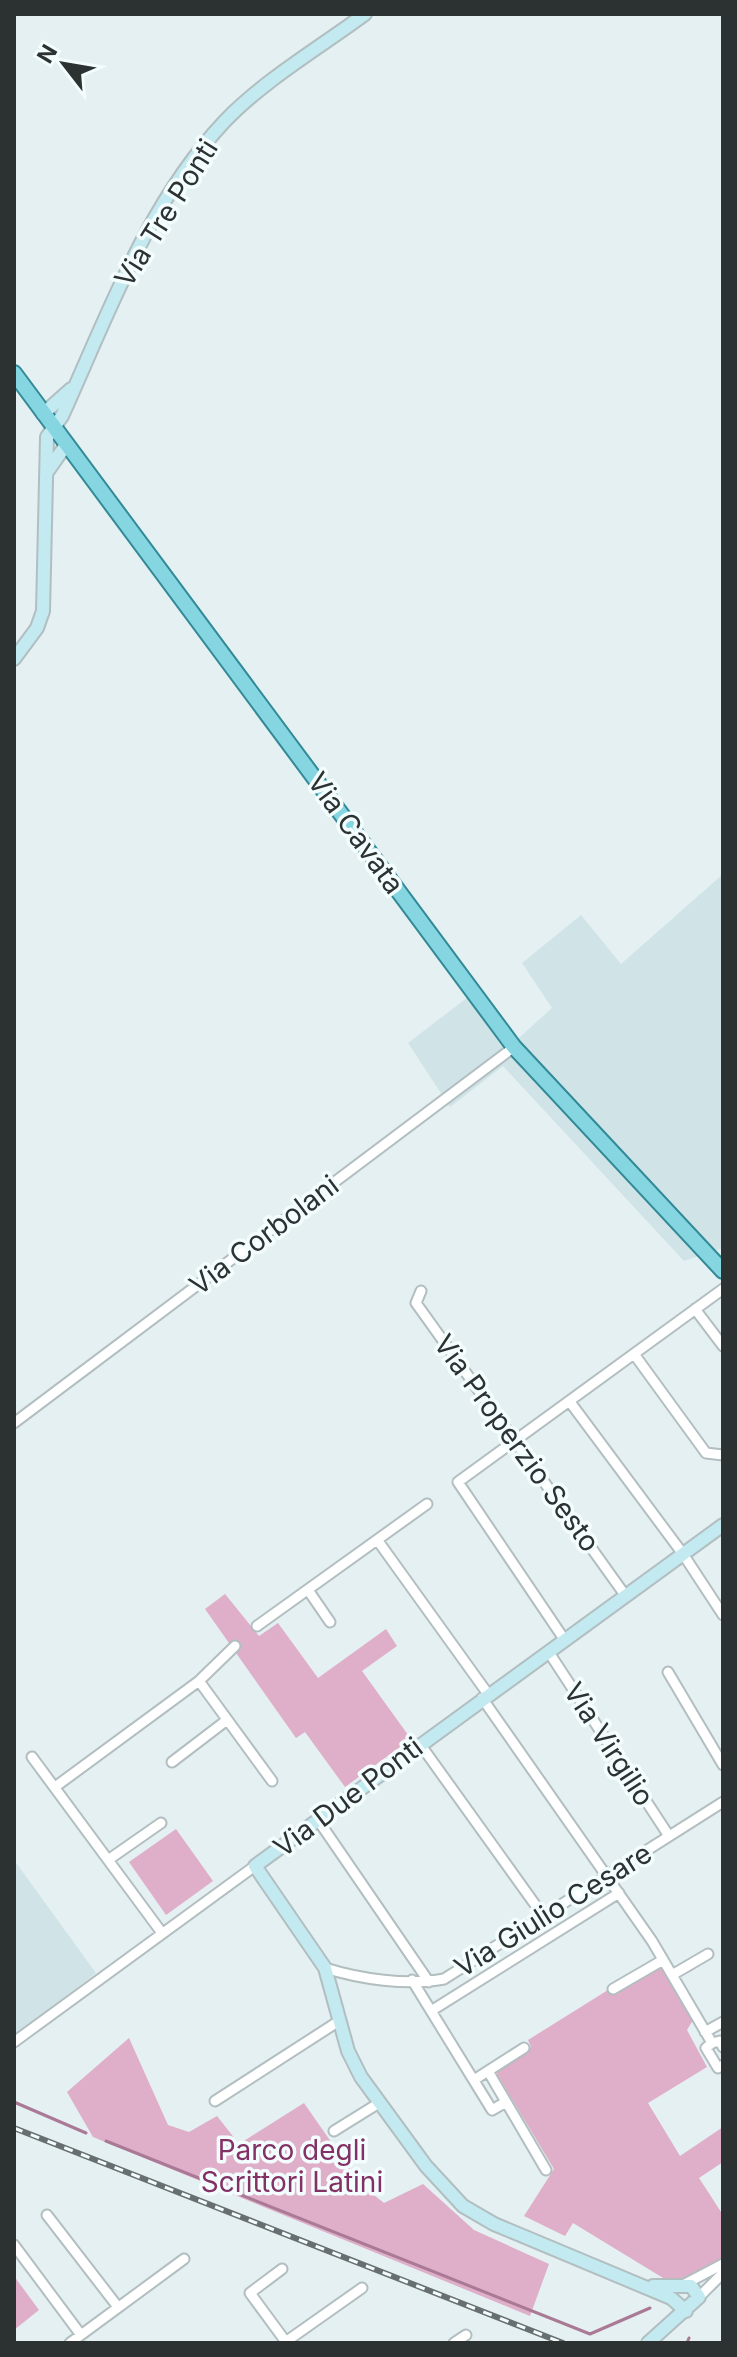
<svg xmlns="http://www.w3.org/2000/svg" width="737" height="2357" font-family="Inter,sans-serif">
<rect width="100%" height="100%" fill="#e4f0f2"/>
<path fill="#d0e4e8" d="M 723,874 L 723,1248 L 684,1261 L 503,1066 L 450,1107 L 408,1043 L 472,994 L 511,1045 L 552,1008 L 522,963 L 581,915 L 621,964 Z
M 14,1860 L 96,1973 L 14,2038 Z"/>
<path fill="#dfaec9" d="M 225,1594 L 259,1636 L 278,1623 L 318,1678 L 386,1629 L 397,1646 L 362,1671 L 411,1739 L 345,1787 L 305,1732 L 296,1738 L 205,1609 Z
M 176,1829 L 213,1881 L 166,1915 L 129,1862 Z
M 661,1965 L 693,2020 L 687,2030 L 707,2067 L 648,2103 L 680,2156 L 723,2127 L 723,2162 L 699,2178 L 723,2215 L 723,2262 L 673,2284 L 573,2223 L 565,2236 L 524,2216 L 554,2169 L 495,2071 L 531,2047 L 528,2040 L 608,1990 L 612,1995 Z
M 129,2038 L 168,2125 L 189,2132 L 217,2116 L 239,2144 L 304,2103 L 361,2185 L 384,2203 L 423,2184 L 474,2230 L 549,2264 L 530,2316 L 93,2137 L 67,2092 Z
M 14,2276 L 39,2310 L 14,2330 Z"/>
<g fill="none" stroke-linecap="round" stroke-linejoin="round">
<path stroke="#a97995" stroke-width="3" d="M 14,2102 L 86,2133
M 106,2141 L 590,2334 L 650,2308
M 687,2343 L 689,2338"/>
<defs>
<path id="street" d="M 421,1291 L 416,1303 L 625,1595
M 695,1309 L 723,1346
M 634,1354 L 706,1453 L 723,1455
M 570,1402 L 683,1554 L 723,1615
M 14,1423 L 514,1047
M 378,1541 L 488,1694
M 308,1590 L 330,1622
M 257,1626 L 427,1504
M 564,1639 L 458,1482 L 723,1289
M 548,1651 L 669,1836
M 668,1672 L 723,1765
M 199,1681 L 272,1781
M 482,1698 L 652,1941 L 712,2043
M 420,1744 L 544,1917
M 32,1757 L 162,1933
M 172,1762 L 227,1720
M 55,1787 L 199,1681 L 235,1646
M 318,1820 L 429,1982
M 108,1860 L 161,1823
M 325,1968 C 360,1979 407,1986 444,1979 L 723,1802
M 672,1975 L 708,1954
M 412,1980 L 492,2110 L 506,2102
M 613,1989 L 663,1960
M 431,2011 L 619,1893
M 705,2032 L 723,2022
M 14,2042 L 255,1866
M 712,2043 L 706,2048 L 718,2068 L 723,2065
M 712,2043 L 720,2041 L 723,2047
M 488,2071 L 546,2170
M 474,2080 L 524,2048
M 215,2101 L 339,2021
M 334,2131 L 379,2103
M 47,2215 L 118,2307
M 14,2245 L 81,2335
M 282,2269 L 250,2293 L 286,2342
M 683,2285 L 723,2264
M 699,2297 L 723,2273
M 70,2343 L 184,2259
M 284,2343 L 362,2288
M 454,2343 L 466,2335"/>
<path id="secondary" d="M 43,414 L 71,389
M 47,472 L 66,445
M 14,659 L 37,628 L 43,611 L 47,437 L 62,416 C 108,315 147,204 224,122 C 264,80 319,48 365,14
M 686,2311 L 671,2298 L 494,2224 L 463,2206 L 426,2166 L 361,2077 L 348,2051 L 325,1968 L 255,1866 L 723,1525
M 648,2343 L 699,2297 L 691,2286 L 653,2286"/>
<path id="primary" d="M 14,373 L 514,1047 L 723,1271"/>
</defs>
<use href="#street" stroke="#b2bec0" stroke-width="13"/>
<use href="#secondary" stroke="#b2bec0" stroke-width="16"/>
<use href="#primary" stroke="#328a97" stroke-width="18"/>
<use href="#street" stroke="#fff" stroke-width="9"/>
<use href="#secondary" stroke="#c2eaf0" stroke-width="12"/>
<use href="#primary" stroke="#86d6e2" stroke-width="14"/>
<defs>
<path id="rail" d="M 14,2128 L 563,2343"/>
</defs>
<use href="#rail" stroke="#686f71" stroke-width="6"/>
<use href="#rail" stroke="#f3fdfe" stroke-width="3" stroke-dasharray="9" stroke-linecap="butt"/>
</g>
<g text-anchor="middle" stroke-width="7" stroke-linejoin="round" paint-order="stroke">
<g font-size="28" fill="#2c3132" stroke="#f3fdfe">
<text transform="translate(166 213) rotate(-58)" y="10">Via Tre Ponti</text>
<text transform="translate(356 833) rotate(54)" y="10">Via Cavata</text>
<text transform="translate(264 1235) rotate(-37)" y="10">Via Corbolani</text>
<text transform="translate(517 1443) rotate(54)" y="10">Via Properzio Sesto</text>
<text transform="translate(609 1744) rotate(57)" y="10">Via Virgilio</text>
<text transform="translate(348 1797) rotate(-37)" y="10">Via Due Ponti</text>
<text transform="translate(553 1910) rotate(-32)" y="10">Via Giulio Cesare</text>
</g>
<g font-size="28" fill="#833165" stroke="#f3fdfe">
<text x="292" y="2160">Parco degli<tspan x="292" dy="32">Scrittori Latini</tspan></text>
</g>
</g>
<rect width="737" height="2357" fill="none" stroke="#2c3132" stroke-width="32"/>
<g transform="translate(64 64) rotate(301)" stroke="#f3fdfe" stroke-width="6" paint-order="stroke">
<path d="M0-6L14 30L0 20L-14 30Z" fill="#2c3132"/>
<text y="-12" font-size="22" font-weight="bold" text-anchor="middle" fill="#2c3132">N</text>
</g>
</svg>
